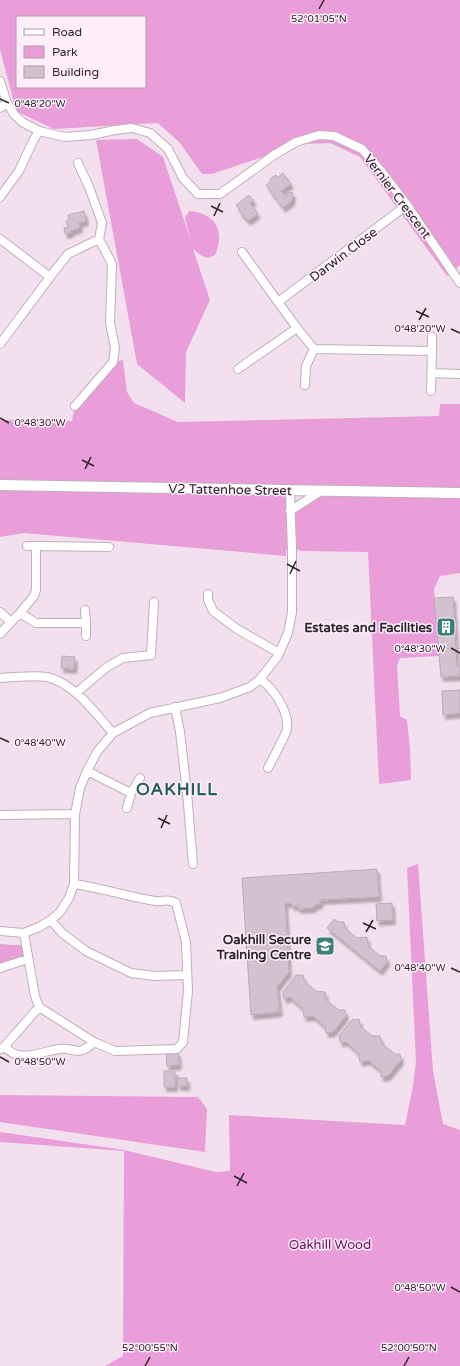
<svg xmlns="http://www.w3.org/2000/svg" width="460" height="1366" font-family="'Varela Round',sans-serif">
<defs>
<filter id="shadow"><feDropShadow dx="2.5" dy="4.5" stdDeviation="1" flood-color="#0004"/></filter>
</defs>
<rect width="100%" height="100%" fill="#f3e0ee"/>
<path fill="#e99dd9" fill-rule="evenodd" d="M 0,0 L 460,0 L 460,265 L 447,276 L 360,157 L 330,143 L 302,144 L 212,174 L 202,174 L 180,143 L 158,123 L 54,129 L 16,111 L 0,49 ZM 17,17 L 145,17 L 145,87 L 17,87 Z
M 137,139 L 163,157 L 191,241 L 185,218 L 189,211 C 215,213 226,231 215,255 L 208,258 L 202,256 L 193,249 L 210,300 L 186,352 L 185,403 L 137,364 L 96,140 Z
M 123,360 L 127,392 L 134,403 L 178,422 L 439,416 L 440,404 L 460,404 L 460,573 L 440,576 L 434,589 L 439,656 L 400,658 L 397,665 L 400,716 L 407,720 L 410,748 L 411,780 L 379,784 L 368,552 L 303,551 L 286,549 L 286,556 L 24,533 L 0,537 L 0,420 L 72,421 L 75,406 L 113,362 ZM 291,491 L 320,491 L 290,511 Z
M 418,864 L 433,1071 L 443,1124 L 460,1130 L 460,1366 L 105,1366 L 123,1356 L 124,1151 L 0,1142 L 0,1132 L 124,1150 L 216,1172 L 230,1171 L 229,1115 L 405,1125 L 413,1086 L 416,1062 L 407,868 Z
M 0,944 L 13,945 L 26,945 L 28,959 L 0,968 Z
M 0,1095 L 198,1097 L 207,1109 L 205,1152 L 0,1122 Z"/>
<path fill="#d4c1cf" stroke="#bcaab8" filter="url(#shadow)" d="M 283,173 L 291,184 L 281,191 L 286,197 L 287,192 L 293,193 L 292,201 L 283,208 L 266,185 L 271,181 L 270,179 L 276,175 L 278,177 Z
M 249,195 L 254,201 L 250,203 L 258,214 L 248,221 L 239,211 L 240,210 L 236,205 Z
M 84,211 L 86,221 L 79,223 L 80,228 L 71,231 L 71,233 L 65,234 L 64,228 L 68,227 L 66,221 L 69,221 L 68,215 Z
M 453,597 L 457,666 L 460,666 L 460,676 L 441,677 L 434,598 Z
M 62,656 L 75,657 L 74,669 L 61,668 Z
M 460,690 L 460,713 L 443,715 L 442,691 Z
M 377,869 L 379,897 L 320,900 L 320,904 L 315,905 L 313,908 L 299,909 L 297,906 L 292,906 L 291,903 L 285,903 L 289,972 L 277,987 L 280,1012 L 251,1015 L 242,878 Z
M 392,903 L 393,920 L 377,921 L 376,904 Z
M 334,919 L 338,922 L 344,922 L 345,928 L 357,938 L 367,937 L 368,946 L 380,956 L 386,956 L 387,962 L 380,971 L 327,928 Z
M 296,975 L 303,975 L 304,981 L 316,991 L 325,992 L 326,1000 L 339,1010 L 345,1010 L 346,1016 L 333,1032 L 326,1033 L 325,1027 L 313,1016 L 304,1017 L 303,1009 L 290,997 L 284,999 L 283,992 Z
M 359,1019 L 360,1026 L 372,1036 L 380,1036 L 382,1044 L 395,1054 L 400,1054 L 401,1060 L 388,1076 L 381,1077 L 381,1071 L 368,1060 L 360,1062 L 358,1053 L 346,1042 L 340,1042 L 339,1036 L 352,1020 Z
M 178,1052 L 179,1065 L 167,1066 L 166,1053 Z
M 164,1071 L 175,1071 L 175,1087 L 164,1087 Z
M 178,1078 L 187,1078 L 187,1086 L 178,1086 Z"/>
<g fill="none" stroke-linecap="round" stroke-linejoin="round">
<defs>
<path id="minor" d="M 0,81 L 7,103 L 14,114 L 22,122 L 39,131 L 65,137 L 91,135 L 115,130 L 132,128 L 150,133 L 168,149 L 183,178 L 198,194 L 220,194 L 274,155 L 296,142 L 319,135 L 334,136 L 362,149 L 381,171 L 407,205 L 460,283
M 0,108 L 7,103
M 0,197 L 19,171 L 33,141 L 39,131
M 0,239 L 50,277 L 0,344
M 242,252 L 278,302 L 407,205
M 50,277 L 68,254 L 99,239
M 297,328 L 314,349 L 306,366 L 305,385
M 314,349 L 432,351 L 432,337
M 238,369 L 297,328 L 278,302
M 431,373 L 460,374
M 431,391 L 432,351
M 75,406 L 113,362 L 115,348 L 110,323 L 112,264 L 99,239 L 102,223 L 89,187 L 78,163
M 290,511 L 321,491
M 36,546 L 109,547
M 208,594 L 208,600 L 213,611 L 237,629 L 279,653
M 0,612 L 11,622 L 0,634
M 20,613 L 34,596 L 36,590 L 36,546 L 27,546
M 11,622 L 20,613 L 36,623 L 86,623 L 85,610
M 86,623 L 86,636
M 0,678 C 12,677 36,675 47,677 C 74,683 95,713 113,733
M 260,679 C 274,689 289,711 287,729 C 285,737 272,760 268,768
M 76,693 L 107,667 L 123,658 L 151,655 L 154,602
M 175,707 L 180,732 L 187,793 L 193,864
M 87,771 L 131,793 L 140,778
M 127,808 L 131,793
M 0,815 L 75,814
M 51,920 L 62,933 L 86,951 L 131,973 L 155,976 L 187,975
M 0,931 L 24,933 L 39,927 L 51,920 L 60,912 L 69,898 L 74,884 L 75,814 L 80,788 L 87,771 L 97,752 L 113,733 L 150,713 L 220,698 L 250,687 L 260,679 L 278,656 L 288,633 L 292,612 L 292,549 L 290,491
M 24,933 L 35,996 L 39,1007 L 94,1042 L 115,1051 L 177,1049 L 183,1042 L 188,991 L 186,942 L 176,903 C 168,898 163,902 155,901 C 128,897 102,888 74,884
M 0,968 L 28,959
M 4,1047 C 8,1049 11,1053 15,1054 C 29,1059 45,1051 59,1049 C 76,1047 77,1058 94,1042
M 1,1049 L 4,1047 L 39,1007"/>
<path id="tertiary" d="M 0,485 L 460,493"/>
</defs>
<use href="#minor" stroke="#c0aebc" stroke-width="10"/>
<use href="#tertiary" stroke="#c0aebc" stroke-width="12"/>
<use href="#minor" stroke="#fff" stroke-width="8"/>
<use href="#tertiary" stroke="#fff" stroke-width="10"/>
</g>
<path fill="none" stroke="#2b2429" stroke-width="1.5" d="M 319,9 L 324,0M 0,99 L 9,103M 211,206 L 223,212M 214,216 L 220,203M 416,311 L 429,317M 419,320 L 426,308M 451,329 L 460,333M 0,418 L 9,423M 82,460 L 94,466M 85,469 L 91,457M 287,564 L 300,571M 290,574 L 296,561M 451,648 L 460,653M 0,738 L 9,742M 158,818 L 170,824M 161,828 L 167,815M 363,923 L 376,929M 366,932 L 373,920M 451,968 L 460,972M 0,1057 L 9,1062M 234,1176 L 247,1183M 237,1186 L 244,1173M 451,1287 L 460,1292M 145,1366 L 150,1357M 404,1366 L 409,1357"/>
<defs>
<symbol id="building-square" viewBox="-11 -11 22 22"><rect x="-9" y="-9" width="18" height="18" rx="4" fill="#3a8077" stroke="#feeffa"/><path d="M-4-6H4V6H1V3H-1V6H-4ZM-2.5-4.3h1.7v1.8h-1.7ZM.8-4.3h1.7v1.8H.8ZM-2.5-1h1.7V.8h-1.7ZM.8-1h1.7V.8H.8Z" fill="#fff"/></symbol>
<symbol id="school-square" viewBox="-11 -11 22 22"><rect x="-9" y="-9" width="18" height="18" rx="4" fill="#3a8077" stroke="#feeffa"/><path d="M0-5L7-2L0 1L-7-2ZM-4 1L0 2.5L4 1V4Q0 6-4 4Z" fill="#fff"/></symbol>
</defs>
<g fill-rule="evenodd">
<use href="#building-square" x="435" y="616" width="22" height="22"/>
<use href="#school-square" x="314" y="935" width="22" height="22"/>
</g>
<g text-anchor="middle" stroke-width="3" stroke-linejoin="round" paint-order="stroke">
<g font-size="13" fill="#2b2429" stroke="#feeffa">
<text transform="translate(398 196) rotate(53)" y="5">Vernier Crescent</text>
<text transform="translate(343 254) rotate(-37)" y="5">Darwin Close</text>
<text transform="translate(230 489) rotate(1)" y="5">V2 Tattenhoe Street</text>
</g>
<g font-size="13" font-weight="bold" fill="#2b2429" stroke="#feeffa" text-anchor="end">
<text x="432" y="632">Estates and Facilities</text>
<text x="311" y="944">Oakhill Secure<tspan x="311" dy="15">Training Centre</tspan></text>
</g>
<g font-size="13" fill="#6b075e" stroke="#feeffa">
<text x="330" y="1249">Oakhill Wood</text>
</g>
<g font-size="17" font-weight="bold" letter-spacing="1" fill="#276059" stroke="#feeffa">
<text x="177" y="795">OAKHILL</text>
</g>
</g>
<g font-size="10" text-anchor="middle" fill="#2b2429" stroke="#feeffa" stroke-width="3" stroke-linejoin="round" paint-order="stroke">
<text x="319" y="22">52°01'05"N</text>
<text x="40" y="107">0°48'20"W</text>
<text x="420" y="332">0°48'20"W</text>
<text x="40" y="426">0°48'30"W</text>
<text x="420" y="652">0°48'30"W</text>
<text x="40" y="746">0°48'40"W</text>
<text x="420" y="971">0°48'40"W</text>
<text x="40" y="1065">0°48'50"W</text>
<text x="420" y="1291">0°48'50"W</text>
<text x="150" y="1351">52°00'55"N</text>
<text x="409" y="1351">52°00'50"N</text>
</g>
<rect x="16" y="16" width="130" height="72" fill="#feeffa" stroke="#aa9ea6"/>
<rect x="24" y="29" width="20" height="6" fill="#ffffff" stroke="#aa9ea6"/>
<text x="52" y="36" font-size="12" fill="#2b2429">Road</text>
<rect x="24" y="46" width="20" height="12" fill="#e99dd9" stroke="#aa9ea6"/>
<text x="52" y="56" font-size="12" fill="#2b2429">Park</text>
<rect x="24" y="66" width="20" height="12" fill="#d4c1cf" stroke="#aa9ea6"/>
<text x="52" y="76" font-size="12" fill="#2b2429">Building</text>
</svg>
